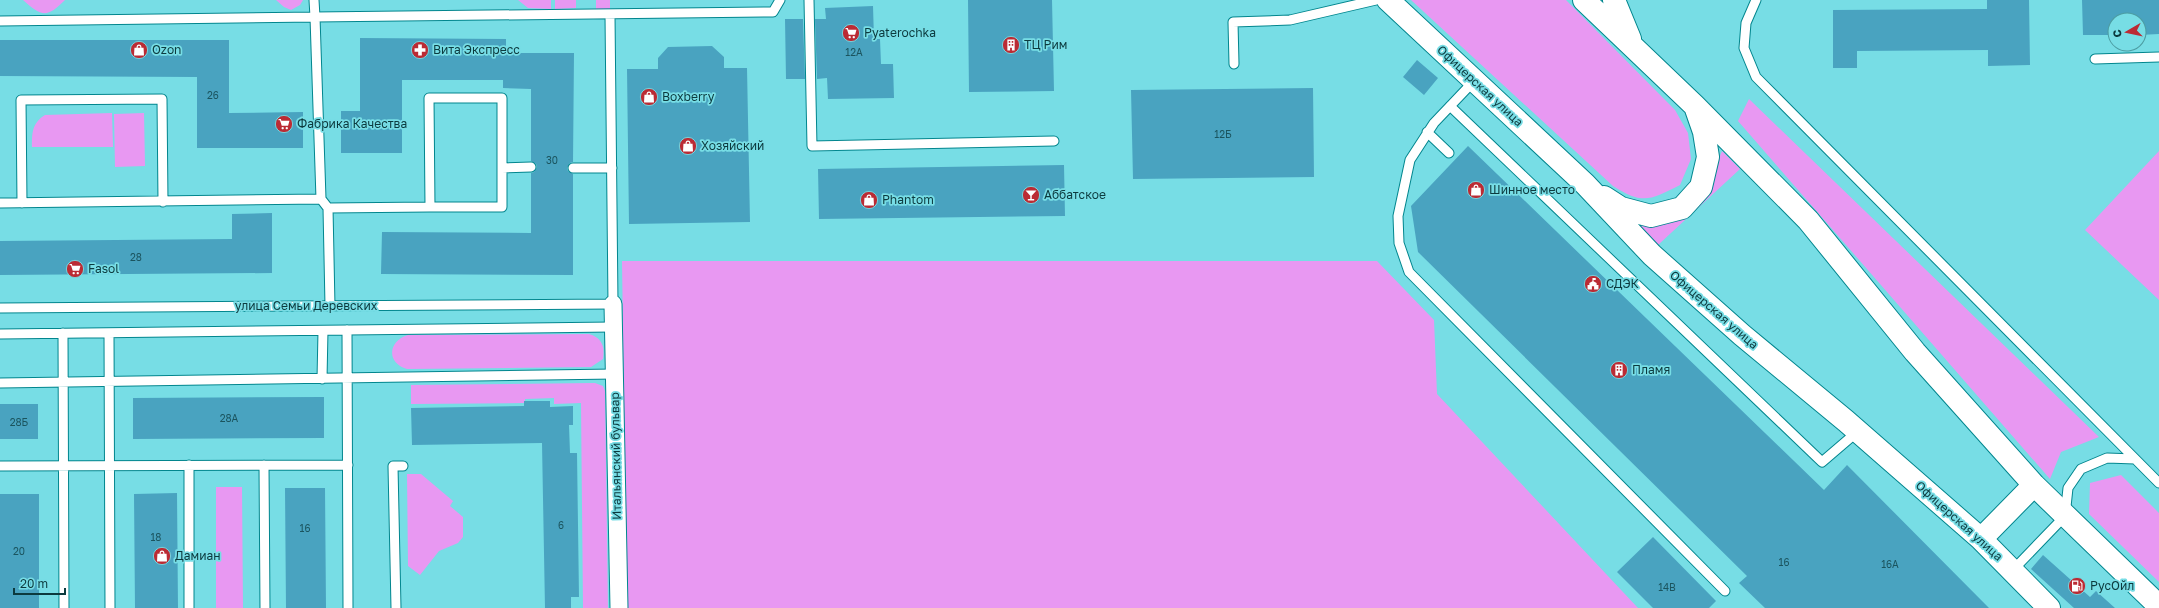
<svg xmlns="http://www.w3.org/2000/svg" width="2159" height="608" font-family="'Golos Text',sans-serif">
<rect width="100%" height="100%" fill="#77dde5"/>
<path fill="#e898f2" d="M 23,0 L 65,0 C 47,18 42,17 23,0 Z
M 276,0 L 303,0 L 300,5 L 291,10 L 284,7 Z
M 518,0 L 551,0 L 551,9 L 528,8 Z
M 555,0 L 576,0 L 576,8 L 555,9 Z
M 596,0 L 610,0 L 610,9 L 596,9 Z
M 1411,0 L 1566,0 L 1675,110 L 1688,133 L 1691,159 L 1680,185 C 1650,200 1643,205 1613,186 Z
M 1749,99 L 2099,437 L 2061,452 L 2050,479 L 1738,121 Z
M 112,113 L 113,147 L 32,147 C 32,133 32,123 45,115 Z
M 144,113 L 145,166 L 115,167 L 114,114 Z
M 1722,151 L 1740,169 L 1658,245 L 1635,223 L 1657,220 L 1713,174 Z
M 2159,151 L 2159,300 L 2085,230 Z
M 622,261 L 1377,261 L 1434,320 L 1437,394 L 1638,608 L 627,608 Z
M 589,334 C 602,338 605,346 603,359 L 591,367 L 407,369 C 386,363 388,341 408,335 Z
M 595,383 L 603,386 L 605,391 L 608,608 L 583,608 L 581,403 L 554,404 L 554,398 L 525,399 L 525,403 L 411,404 L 411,385 Z
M 407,474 L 421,474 L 453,501 L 450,506 L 463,517 L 463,537 L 458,543 L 439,551 L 420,575 L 408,566 Z
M 2121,475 L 2159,513 L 2159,582 L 2089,514 L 2090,483 Z
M 216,487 L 242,487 L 243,608 L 216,608 Z"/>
<path fill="#49a3c0" d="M 968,0 L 1052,0 L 1054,91 L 969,92 Z
M 1987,0 L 2029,0 L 2030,65 L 1988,66 L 1988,50 L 1857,51 L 1857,68 L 1833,68 L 1833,10 L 1987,9 Z
M 2082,0 L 2159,0 L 2159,34 L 2139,35 L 2139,20 L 2115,20 L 2115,35 L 2083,35 Z
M 873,6 L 874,39 L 880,39 L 881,64 L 893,64 L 894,98 L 828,99 L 827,78 L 817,79 L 815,19 L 826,19 L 825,8 Z
M 785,19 L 803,19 L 805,79 L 786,79 Z
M 360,38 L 506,39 L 506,53 L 574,53 L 573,162 L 570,163 L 567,168 L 568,171 L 573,174 L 573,275 L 381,274 L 382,232 L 531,233 L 531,173 L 534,172 L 537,167 L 536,164 L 531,161 L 531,89 L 503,88 L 503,80 L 402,80 L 402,153 L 341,153 L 341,111 L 360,111 Z
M 0,40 L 229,40 L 229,113 L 303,112 L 303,148 L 197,148 L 197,77 L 0,76 Z
M 712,46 L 724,57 L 724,68 L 747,68 L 750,222 L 629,224 L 627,69 L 658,69 L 658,58 L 668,47 Z
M 1417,60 L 1438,78 L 1424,95 L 1403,77 Z
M 1313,88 L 1314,177 L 1133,179 L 1131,90 Z
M 1468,146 L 1824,490 L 1847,465 L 1989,608 L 1765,608 L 1739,583 L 1747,576 L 1418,252 L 1411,206 Z
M 1064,165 L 1065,216 L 819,219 L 818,169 Z
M 272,213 L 272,273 L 0,275 L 0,241 L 232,239 L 232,214 Z
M 324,397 L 324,438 L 133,439 L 133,398 Z
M 524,401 L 550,401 L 550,407 L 573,406 L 573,425 L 569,425 L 570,453 L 577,453 L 579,597 L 571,597 L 571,608 L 545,608 L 542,443 L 412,445 L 411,408 L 524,406 Z
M 0,404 L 38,404 L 38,439 L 0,439 Z
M 285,488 L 325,488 L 326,608 L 286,608 Z
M 177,493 L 178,608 L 135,608 L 134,494 Z
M 0,494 L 39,494 L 39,608 L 0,608 Z
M 1653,537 L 1716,601 L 1709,608 L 1653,608 L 1617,572 Z
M 2043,555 L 2090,597 L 2096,591 L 2115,608 L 2074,608 L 2031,569 Z"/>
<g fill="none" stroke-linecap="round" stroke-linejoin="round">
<defs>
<path id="service" d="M 314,0 L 315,17 L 773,12 L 780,0
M 809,0 L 812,146 L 1054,141
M 1756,0 L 1746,23 L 1744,48 L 1756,77 L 2159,483
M 0,21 L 315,17 L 321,199 L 328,208 L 430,207
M 2095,59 L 2159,57
M 1234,64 L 1233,22 L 1290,20 L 1376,0
M 1474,81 L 1434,123 L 1410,160 L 1398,216 L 1399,243 L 1409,272 L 1725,591
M 429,98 L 502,98 L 502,207 L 430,207 Z
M 1450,106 L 1822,462 L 1857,432
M 1427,132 L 1449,153
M 502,168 L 531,167
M 573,168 L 612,168
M 0,203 L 321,199
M 22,203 L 21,100 L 162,99 L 163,202
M 328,208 L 330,306
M 0,308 L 613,304 L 610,15
M 347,330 L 348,608
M 63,333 L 64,608
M 109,333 L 110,608
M 0,334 L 613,327
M 322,379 L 323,331
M 0,383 L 615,374
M 189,465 L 189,608
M 264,465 L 265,608
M 0,466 L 348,465
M 2013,570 L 2065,516 L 2068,488 L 2081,469 L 2107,458 L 2135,459
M 396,608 L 393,466 L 403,466"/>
<path id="minor" d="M 613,304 L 619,608"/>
<path id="secondary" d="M 1388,0 L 1585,184 L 1652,255 L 1742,335 L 1846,421 L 1981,539 L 2049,608
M 1584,0 L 1695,106 L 1808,220 L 1915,352 L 2034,485 L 2159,606
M 1614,0 L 1630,39
M 1604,197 L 1621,208 L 1651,216 L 1682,208 L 1701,187 L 1708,157 L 1704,132 L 1696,109
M 1981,539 L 2034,485"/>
</defs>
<use href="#service" stroke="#02868e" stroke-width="11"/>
<use href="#minor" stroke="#02868e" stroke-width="19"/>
<use href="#secondary" stroke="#02868e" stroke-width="24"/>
<use href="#service" stroke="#fff" stroke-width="9"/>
<use href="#minor" stroke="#fff" stroke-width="17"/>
<use href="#secondary" stroke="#fff" stroke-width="22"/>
</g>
<defs>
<symbol id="supermarket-disc" viewBox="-11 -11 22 22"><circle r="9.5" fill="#bb2b34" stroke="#77dde5"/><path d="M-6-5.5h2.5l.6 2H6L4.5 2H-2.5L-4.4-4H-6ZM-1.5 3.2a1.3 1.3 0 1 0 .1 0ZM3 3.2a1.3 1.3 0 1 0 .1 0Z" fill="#fff"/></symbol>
<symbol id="building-disc" viewBox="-11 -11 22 22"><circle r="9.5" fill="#bb2b34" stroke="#77dde5"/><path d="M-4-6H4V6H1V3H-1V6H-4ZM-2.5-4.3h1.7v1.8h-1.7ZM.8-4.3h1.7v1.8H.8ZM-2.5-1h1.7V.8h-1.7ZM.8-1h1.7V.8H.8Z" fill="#fff"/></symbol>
<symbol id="shop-disc" viewBox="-11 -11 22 22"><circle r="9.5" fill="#bb2b34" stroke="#77dde5"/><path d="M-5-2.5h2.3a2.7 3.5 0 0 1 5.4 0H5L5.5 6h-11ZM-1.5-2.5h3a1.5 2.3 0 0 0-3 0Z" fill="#fff"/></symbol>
<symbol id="pharmacy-disc" viewBox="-11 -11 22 22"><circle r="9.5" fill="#bb2b34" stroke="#77dde5"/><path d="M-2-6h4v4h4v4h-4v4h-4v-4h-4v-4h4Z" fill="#fff"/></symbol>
<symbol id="bar-disc" viewBox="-11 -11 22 22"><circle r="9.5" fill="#bb2b34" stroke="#77dde5"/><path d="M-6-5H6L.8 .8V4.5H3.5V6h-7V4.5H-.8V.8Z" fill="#fff"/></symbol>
<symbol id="civic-disc" viewBox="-11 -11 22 22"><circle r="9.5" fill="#bb2b34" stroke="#77dde5"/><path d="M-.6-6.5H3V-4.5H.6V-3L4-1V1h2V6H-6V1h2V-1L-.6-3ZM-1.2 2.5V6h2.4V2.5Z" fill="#fff"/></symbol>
<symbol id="fuel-disc" viewBox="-11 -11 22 22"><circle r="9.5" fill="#bb2b34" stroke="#77dde5"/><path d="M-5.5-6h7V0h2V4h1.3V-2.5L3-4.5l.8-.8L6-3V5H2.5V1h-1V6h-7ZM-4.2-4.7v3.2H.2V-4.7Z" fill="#fff"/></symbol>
</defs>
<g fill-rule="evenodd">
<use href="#supermarket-disc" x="841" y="23" width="20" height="20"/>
<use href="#building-disc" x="1001" y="35" width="20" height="20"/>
<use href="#shop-disc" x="129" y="40" width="20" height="20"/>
<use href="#pharmacy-disc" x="410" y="40" width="20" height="20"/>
<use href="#shop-disc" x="639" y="87" width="20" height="20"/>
<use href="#supermarket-disc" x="274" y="114" width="20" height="20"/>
<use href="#shop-disc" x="678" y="136" width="20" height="20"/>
<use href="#shop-disc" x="1466" y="180" width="20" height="20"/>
<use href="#bar-disc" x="1021" y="185" width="20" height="20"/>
<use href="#shop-disc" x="859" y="190" width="20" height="20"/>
<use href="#supermarket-disc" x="65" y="259" width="20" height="20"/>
<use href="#civic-disc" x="1583" y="274" width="20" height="20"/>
<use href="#building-disc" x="1609" y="360" width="20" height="20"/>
<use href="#shop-disc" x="152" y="546" width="20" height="20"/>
<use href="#fuel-disc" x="2067" y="576" width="20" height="20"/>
</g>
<g text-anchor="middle" stroke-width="3.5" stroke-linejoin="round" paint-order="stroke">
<g font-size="10" fill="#1b545e">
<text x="854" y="56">12А</text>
<text x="213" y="99">26</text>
<text x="1223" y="138">12Б</text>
<text x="552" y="164">30</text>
<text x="136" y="261">28</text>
<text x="229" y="422">28А</text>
<text x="19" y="426">28Б</text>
<text x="561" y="529">6</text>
<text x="305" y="532">16</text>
<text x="156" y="541">18</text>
<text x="19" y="555">20</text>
<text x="1784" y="566">16</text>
<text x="1890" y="568">16А</text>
<text x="1667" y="591">14В</text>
</g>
<g font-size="12" fill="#0c3a3e" stroke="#77dde5" text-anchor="start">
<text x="864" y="37">Pyaterochka</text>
<text x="1024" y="49">ТЦ Рим</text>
<text x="152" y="54">Ozon</text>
<text x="433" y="54">Вита Экспресс</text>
<text x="662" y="101">Boxberry</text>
<text x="297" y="128">Фабрика Качества</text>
<text x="701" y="150">Хозяйский</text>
<text x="1489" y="194">Шинное место</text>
<text x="1044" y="199">Аббатское</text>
<text x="882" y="204">Phantom</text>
<text x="88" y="273">Fasol</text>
<text x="1606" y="288">СДЭК</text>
<text x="1632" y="374">Пламя</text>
<text x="175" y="560">Дамиан</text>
<text x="2090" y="590">РусОйл</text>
</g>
<g font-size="12" fill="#0c3a3e" stroke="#77dde5">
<text transform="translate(1480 86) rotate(43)" y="4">Офицерская улица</text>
<text x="306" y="310">улица Семьи Деревских</text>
<text transform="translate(1714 310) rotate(41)" y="4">Офицерская улица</text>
<text transform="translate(616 456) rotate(-91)" y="4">Итальянский бульвар</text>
<text transform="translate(1959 521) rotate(42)" y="4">Офицерская улица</text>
</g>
</g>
<g transform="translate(2127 32) rotate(261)"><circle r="19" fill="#77dde5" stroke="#4c9ca2"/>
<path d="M0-3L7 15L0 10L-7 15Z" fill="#bb2b34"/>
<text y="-6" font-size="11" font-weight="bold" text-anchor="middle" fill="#0c3a3e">С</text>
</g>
<path d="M14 588v6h51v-6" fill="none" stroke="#0c3a3e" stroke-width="2"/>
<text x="20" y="588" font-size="12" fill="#0c3a3e" stroke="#77dde5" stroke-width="3" paint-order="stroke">20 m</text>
</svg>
